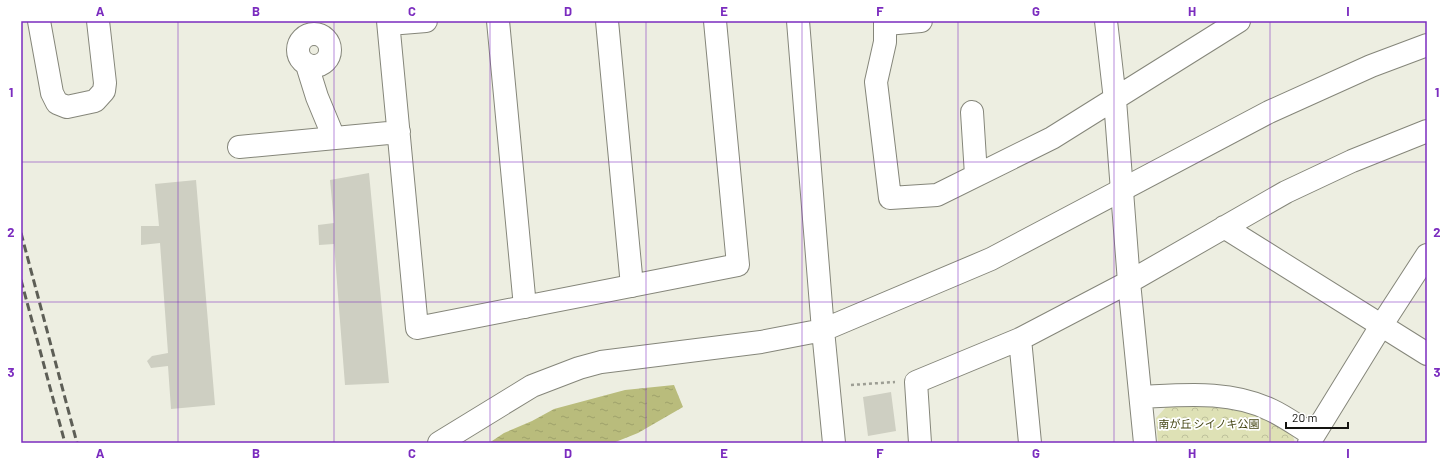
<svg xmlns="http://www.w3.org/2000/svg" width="1448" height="464" font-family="Barlow,'Noto Sans JP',sans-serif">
<defs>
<pattern id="park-crowns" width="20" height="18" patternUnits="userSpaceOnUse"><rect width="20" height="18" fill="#dee1b5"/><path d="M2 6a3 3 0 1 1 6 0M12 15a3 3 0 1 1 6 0" fill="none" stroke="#bec09b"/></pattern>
<pattern id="water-ripples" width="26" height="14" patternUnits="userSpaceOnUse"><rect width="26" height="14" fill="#b9bc7c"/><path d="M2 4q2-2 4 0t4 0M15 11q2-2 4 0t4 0" fill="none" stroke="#9ea16a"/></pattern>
</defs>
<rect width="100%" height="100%" fill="#edeee1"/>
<path fill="url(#park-crowns)" d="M 1205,405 L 1234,408 L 1266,419 L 1292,433 L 1295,443 L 1158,443 L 1156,418 L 1167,406 Z"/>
<path fill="url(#water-ripples)" d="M 674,385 L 683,407 L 638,433 L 613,443 L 489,443 L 504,433 L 532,421 L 554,409 L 625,390 Z"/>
<path fill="#cecfc2" d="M 369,173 L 389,383 L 345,385 L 334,244 L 319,245 L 318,225 L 334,223 L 330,180 Z
M 196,180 L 215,405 L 171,409 L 168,366 L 151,368 L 147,361 L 152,356 L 168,353 L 160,243 L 141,245 L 141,226 L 159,226 L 155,184 Z
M 891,392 L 896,431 L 868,436 L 863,397 Z"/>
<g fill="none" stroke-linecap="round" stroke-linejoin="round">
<defs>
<path id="minor" d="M 39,21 L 52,93 L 57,103 L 67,107 L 95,101 L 104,91 L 105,83 L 98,21
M 388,21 L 417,328 L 738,265 L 715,21
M 498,21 L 525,307
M 607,21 L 632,286
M 885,21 L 885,42 L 876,82 L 890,198 L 937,195 L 1052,138 L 1239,21
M 1106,21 L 1115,100 L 1129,282 L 1145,443
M 389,24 L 426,21
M 886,24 L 921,21
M298 50a16 16 0 1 1 32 0a16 16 0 1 1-32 0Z
M 307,65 L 317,97 L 334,138
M 972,112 L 976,175
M 239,147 L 399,132
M 1224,227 L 1427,354
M 1020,339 L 1030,443
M 1141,397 C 1184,395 1230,390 1271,410 C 1286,417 1299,427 1313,435
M 920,443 L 916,382 L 1020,339 L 1129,282 L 1286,192 L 1352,161 L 1427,131
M 1309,443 L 1381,326 L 1427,255"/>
<path id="tertiary" d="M 798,21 L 823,330 L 834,443
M 439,443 L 532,386 L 579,368 L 601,362 L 761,342 L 823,330 L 991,259 L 1269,112 L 1371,66 L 1427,45"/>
</defs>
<use href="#minor" stroke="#85867a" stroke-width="24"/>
<use href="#tertiary" stroke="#85867a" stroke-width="24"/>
<path stroke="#9d9e94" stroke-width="2.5" stroke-dasharray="3 3" stroke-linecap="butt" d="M 851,385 L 895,382"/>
<use href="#minor" stroke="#fff" stroke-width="22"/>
<use href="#tertiary" stroke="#fff" stroke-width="22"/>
<path stroke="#5d5e56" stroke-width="3" stroke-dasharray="8 4" stroke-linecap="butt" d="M 21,233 L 77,443
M 21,280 L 65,443"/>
</g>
<path fill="none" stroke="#7b2cbf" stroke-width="1" stroke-opacity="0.55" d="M 178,21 L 178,443M 334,21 L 334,443M 490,21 L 490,443M 646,21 L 646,443M 802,21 L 802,443M 958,21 L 958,443M 1114,21 L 1114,443M 1270,21 L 1270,443M 21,162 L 1427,162M 21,302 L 1427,302"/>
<g text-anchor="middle" stroke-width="3.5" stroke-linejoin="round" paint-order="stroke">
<g font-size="11" fill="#454614" stroke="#fff">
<text x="1209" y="428">南が丘 シイノキ公園</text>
</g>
</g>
<rect width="1448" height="464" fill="none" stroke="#ffffff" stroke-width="44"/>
<path d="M1286 422v6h62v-6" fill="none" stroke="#141410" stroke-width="2"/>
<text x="1292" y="422" font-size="12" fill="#141410" stroke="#ffffff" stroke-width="3" paint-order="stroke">20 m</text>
<rect x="22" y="22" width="1404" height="420" fill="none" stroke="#7b2cbf" stroke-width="1.5"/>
<g font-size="13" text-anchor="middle" font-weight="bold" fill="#7b2cbf">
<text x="100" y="16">A</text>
<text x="256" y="16">B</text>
<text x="412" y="16">C</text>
<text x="568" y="16">D</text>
<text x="724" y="16">E</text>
<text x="880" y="16">F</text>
<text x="1036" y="16">G</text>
<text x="1192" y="16">H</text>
<text x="1348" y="16">I</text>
<text x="11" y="97">1</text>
<text x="1437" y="97">1</text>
<text x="11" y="237">2</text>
<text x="1437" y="237">2</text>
<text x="11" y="377">3</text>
<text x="1437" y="377">3</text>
<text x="100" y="458">A</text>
<text x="256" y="458">B</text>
<text x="412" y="458">C</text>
<text x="568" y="458">D</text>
<text x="724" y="458">E</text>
<text x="880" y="458">F</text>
<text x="1036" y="458">G</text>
<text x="1192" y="458">H</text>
<text x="1348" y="458">I</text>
</g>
</svg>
